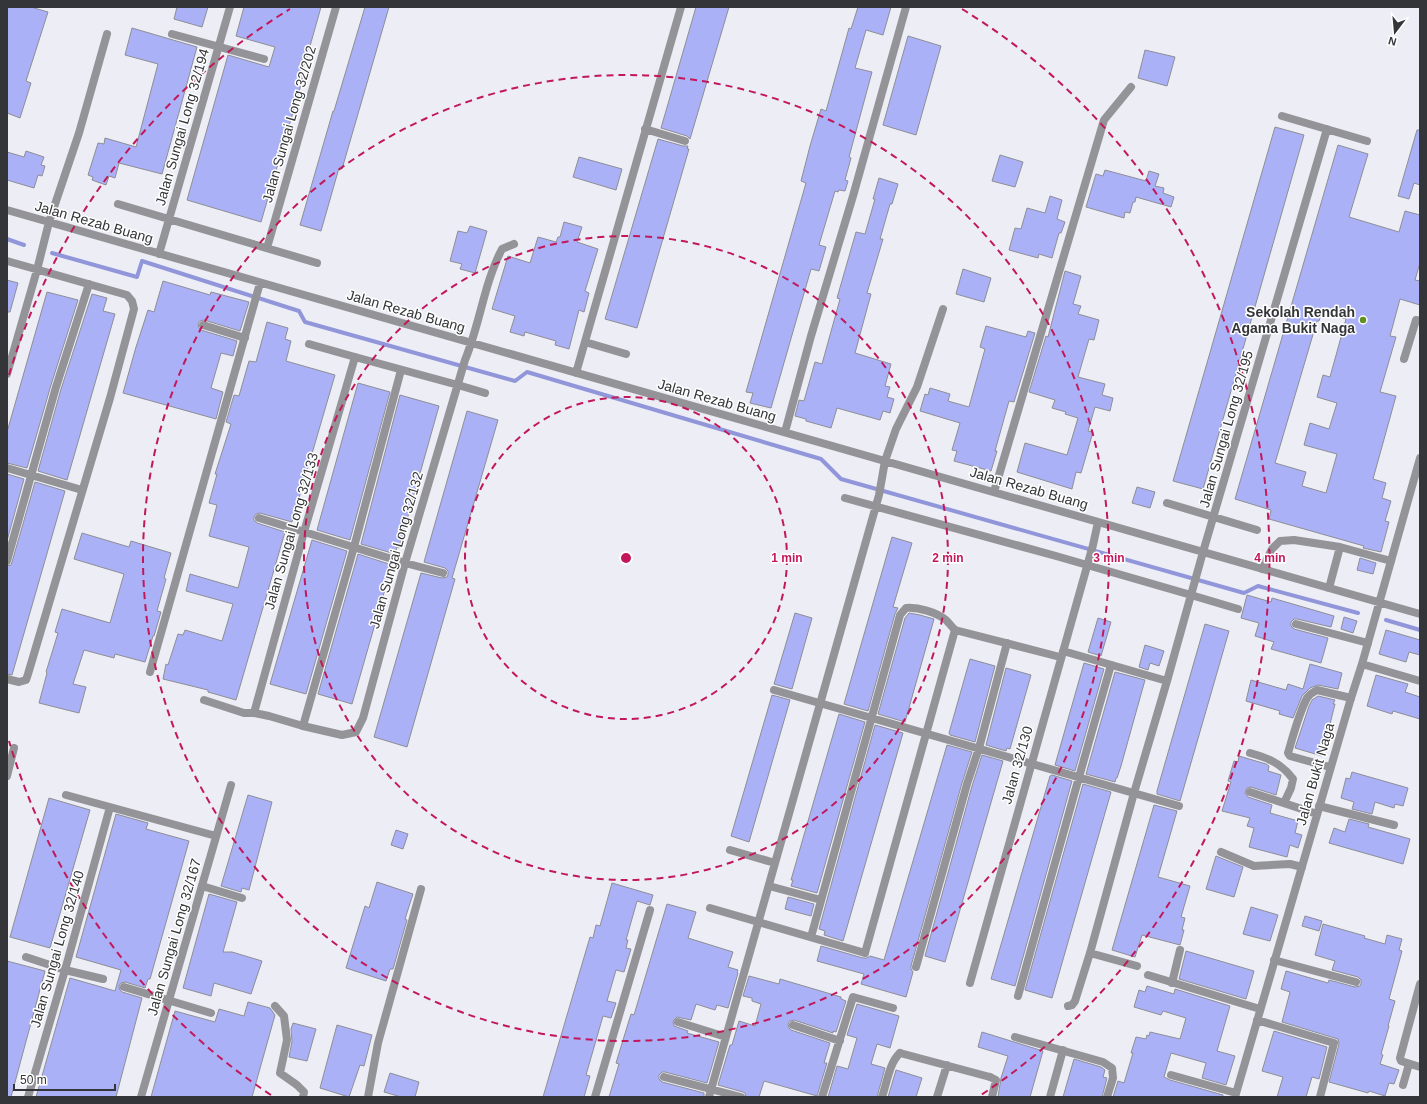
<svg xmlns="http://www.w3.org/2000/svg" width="1427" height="1104" font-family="Helvetica,sans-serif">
<rect width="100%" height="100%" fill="#ecedf5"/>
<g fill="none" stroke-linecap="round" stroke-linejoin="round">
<path stroke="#9196da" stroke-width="4" d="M 7,239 L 24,245
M 52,253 L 137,277 L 142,261 L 299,311 L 305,322 L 515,381 L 527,372 L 821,459 L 841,479 L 1244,593 L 1258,586 L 1358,613
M 1386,620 L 1420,630"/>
</g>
<path fill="#abb1f7" stroke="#8d8e95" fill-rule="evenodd" d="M 8,7 L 31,7 L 48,12 L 26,81 L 31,83 L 20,118 L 7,113 L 7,12 Z
M 177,7 L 208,7 L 202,27 L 174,19 Z
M 244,7 L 321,7 L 301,78 L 303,78 L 261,222 L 187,200 L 228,55 L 269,67 L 275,47 L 236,36 Z
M 365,7 L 389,7 L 342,169 L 339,168 L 321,231 L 300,225 L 333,111 L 334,111 Z
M 696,7 L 729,7 L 690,139 L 687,136 L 661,128 Z
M 858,7 L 891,7 L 883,35 L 866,30 L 855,68 L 872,72 L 849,157 L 851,158 L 845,180 L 848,181 L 845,191 L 839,190 L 838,192 L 835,191 L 819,245 L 826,247 L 819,271 L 811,269 L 771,408 L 750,403 L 753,393 L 746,392 L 806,183 L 801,181 L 810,146 L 821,109 L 826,111 L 849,28 L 851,29 Z
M 132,28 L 197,47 L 162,174 L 119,163 L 115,178 L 109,176 L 106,185 L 92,180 L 93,177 L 88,175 L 98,143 L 104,144 L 105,138 L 136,147 L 158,64 L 125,55 Z
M 908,36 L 941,46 L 916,135 L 883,125 Z
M 1145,50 L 1175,57 L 1167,86 L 1138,78 Z
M 1275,127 L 1304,135 L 1203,489 L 1173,481 Z
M 1417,130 L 1420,130 L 1420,185 L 1414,183 L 1409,199 L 1398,196 Z
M 658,139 L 683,146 L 688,146 L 687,149 L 689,149 L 637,328 L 605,319 Z
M 1338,145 L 1368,154 L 1349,217 L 1399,232 L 1405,211 L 1420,215 L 1420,263 L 1415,280 L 1420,281 L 1420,305 L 1400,299 L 1390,336 L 1396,337 L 1380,392 L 1396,396 L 1373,479 L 1386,483 L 1382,498 L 1391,501 L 1385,521 L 1389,522 L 1381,552 L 1363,548 L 1364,546 L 1269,519 L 1271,510 L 1235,499 ZM 1322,311 L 1346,319 L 1330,377 L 1323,375 L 1317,397 L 1337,403 L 1329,429 L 1310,423 L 1304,445 L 1337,454 L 1326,493 L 1302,486 L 1306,472 L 1275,463 L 1317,321 L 1319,321 Z
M 26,151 L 44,157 L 41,165 L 45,166 L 42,176 L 38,175 L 34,188 L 7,180 L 7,152 L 24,157 Z
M 1000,155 L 1023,162 L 1015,187 L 992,181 Z
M 579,157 L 622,169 L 616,190 L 573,177 Z
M 1105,170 L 1146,181 L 1149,171 L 1159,174 L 1155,186 L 1164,188 L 1163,193 L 1174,197 L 1171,207 L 1136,197 L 1135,202 L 1133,202 L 1130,213 L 1125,212 L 1124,218 L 1086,207 L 1096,174 L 1103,176 Z
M 879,178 L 898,184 L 892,204 L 890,204 L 880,239 L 883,239 L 867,293 L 871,294 L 855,353 L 891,364 L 885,386 L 890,387 L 887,397 L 894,399 L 890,413 L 883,411 L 880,420 L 837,408 L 831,428 L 806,421 L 806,419 L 795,416 L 799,400 L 804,401 L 815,362 L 822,364 L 840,299 L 837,298 L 856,232 L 865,234 L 875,199 L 873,199 Z
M 1050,196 L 1062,200 L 1057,219 L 1065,222 L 1061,233 L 1059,233 L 1052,258 L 1039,254 L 1038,258 L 1009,250 L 1015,228 L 1021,229 L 1027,208 L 1045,213 Z
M 564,222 L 582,227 L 577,242 L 598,249 L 585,291 L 589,293 L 584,312 L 579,310 L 569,349 L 555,345 L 556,341 L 525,332 L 524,336 L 510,332 L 515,316 L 492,309 L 508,256 L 530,263 L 538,237 L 556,242 L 558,237 L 560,237 Z
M 470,226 L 487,231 L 475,273 L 460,269 L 462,264 L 450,261 L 458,231 L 467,233 Z
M 963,269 L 991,278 L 984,302 L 956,294 Z
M 1065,271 L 1081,276 L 1073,304 L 1081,306 L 1078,314 L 1099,320 L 1094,340 L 1089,339 L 1078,377 L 1105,384 L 1102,395 L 1113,398 L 1110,411 L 1095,407 L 1088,431 L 1093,432 L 1081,473 L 1076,472 L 1072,489 L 1017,472 L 1025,443 L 1067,455 L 1078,418 L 1065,414 L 1066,412 L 1052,408 L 1055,400 L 1029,392 L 1046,336 L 1048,337 Z
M 7,280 L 18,283 L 10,312 L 7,312 Z
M 163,281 L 210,295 L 211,292 L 249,302 L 240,331 L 204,320 L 200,321 L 198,324 L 199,328 L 201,330 L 237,341 L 233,356 L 221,353 L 211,388 L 223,392 L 216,419 L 123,393 L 136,347 L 148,310 L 154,312 Z
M 47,292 L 78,300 L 51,385 L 27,468 L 7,463 L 7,432 Z
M 92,294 L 107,298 L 103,311 L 115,314 L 67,480 L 38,471 L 61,389 Z
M 267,322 L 288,328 L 285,339 L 291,341 L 286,361 L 335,375 L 292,522 L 260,513 L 256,514 L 254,517 L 254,520 L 257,523 L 285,532 L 236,700 L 208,692 L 208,690 L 163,679 L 166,664 L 168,665 L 178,634 L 183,635 L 185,630 L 222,641 L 233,604 L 186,591 L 190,574 L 238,588 L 249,547 L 209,536 L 217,505 L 209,503 L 217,474 L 215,474 L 231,424 L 226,422 L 234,395 L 239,396 L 249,361 L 256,362 Z
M 986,326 L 1026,337 L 1028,331 L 1035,333 L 1014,402 L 1009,401 L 995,451 L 997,451 L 991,471 L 954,461 L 957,451 L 952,450 L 960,423 L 920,411 L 925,394 L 928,395 L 930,388 L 950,394 L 948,401 L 969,407 L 985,349 L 980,347 Z
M 358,383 L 390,392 L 350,540 L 317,530 Z
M 400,395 L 439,406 L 399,548 L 397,547 L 395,554 L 361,544 Z
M 467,411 L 498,420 L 452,578 L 455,579 L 407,747 L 374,737 L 421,573 L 442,578 L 447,577 L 448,575 L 448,571 L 445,568 L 424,562 Z
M 7,474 L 24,479 L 7,541 Z
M 35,482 L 65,491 L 12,675 L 7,674 L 7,566 L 11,565 L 12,562 Z
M 1137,487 L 1155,492 L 1150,508 L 1132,503 Z
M 82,533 L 129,547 L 131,541 L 171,553 L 164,578 L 166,579 L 157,611 L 161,612 L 154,636 L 153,636 L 145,662 L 115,654 L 114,658 L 84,650 L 73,684 L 86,687 L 79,713 L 39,703 L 47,673 L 46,672 L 58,633 L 55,632 L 62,609 L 110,623 L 124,574 L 74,559 Z
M 892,537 L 912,543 L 893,607 L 898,608 L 895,614 L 868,711 L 844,704 Z
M 312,540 L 347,551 L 306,694 L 270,684 Z
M 358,554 L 392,565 L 352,704 L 318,694 Z
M 1360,558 L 1376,563 L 1373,574 L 1357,570 Z
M 1247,595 L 1271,602 L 1272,598 L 1334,616 L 1331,627 L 1297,619 L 1294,619 L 1291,622 L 1291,626 L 1294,629 L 1328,638 L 1321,663 L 1271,649 L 1274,642 L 1255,636 L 1259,623 L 1241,618 Z
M 795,613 L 812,618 L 792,689 L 774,684 Z
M 909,613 L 920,615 L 934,619 L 905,722 L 878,714 L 905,618 Z
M 1344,617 L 1357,621 L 1353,633 L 1341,629 Z
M 1098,618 L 1111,622 L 1101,656 L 1088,652 Z
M 1205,624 L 1229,631 L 1180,801 L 1157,794 L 1157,791 Z
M 1386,630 L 1420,640 L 1420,655 L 1409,652 L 1406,662 L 1379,654 Z
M 1145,645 L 1164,651 L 1159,666 L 1150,663 L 1148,670 L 1139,667 Z
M 970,659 L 995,666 L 975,742 L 950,735 L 949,733 Z
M 1084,663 L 1104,669 L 1075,771 L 1055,765 Z
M 1310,664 L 1342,673 L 1338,689 L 1318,685 L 1310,688 L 1302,696 L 1293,718 L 1279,714 L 1280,711 L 1246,701 L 1251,680 L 1286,690 L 1288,684 L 1303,689 Z
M 1006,668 L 1031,675 L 1010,749 L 1007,748 L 1006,751 L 986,745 Z
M 1115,672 L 1145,680 L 1121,766 L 1117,778 L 1116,778 L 1115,782 L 1086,774 Z
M 1376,675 L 1408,684 L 1405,692 L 1420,697 L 1420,719 L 1393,711 L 1392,714 L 1367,706 Z
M 772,695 L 790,700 L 749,842 L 731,836 Z
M 1318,696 L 1335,700 L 1333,704 L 1335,704 L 1322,756 L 1295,748 L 1309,706 L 1312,700 Z
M 839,714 L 865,722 L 817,893 L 791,886 L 793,880 L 791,880 Z
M 875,725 L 903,733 L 843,941 L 824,935 L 825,931 L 819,929 Z
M 947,745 L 972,752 L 962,783 L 911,966 L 911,969 L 913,972 L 906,997 L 861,984 L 864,974 L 817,961 L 821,946 L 863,958 L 867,958 L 870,956 L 884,960 Z
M 982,755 L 1003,761 L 945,962 L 925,956 L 972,786 Z
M 1239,756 L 1266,764 L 1269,766 L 1268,771 L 1281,775 L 1276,795 L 1251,787 L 1247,788 L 1245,793 L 1248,797 L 1272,805 L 1270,813 L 1298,821 L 1295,833 L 1302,835 L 1298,848 L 1290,845 L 1287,857 L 1249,847 L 1254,828 L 1247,826 L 1250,818 L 1222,811 L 1231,782 L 1228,781 L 1234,761 L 1238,762 Z
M 1352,772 L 1408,788 L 1403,806 L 1395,804 L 1394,808 L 1375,802 L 1372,814 L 1352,809 L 1354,802 L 1341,798 L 1346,778 L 1350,779 Z
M 1052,775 L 1072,781 L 1015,986 L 991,979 L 1050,776 Z
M 1083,784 L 1111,792 L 1052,998 L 1025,990 Z
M 248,795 L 272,802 L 249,890 L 242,888 L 241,892 L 221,886 Z
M 49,798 L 90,810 L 50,948 L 10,937 Z
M 1154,805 L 1177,811 L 1158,877 L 1190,886 L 1181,917 L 1185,918 L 1182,930 L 1184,930 L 1180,945 L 1142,935 L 1135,957 L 1112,950 Z
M 116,814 L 148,823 L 146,829 L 189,841 L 150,979 L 148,979 L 145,988 L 125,982 L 121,983 L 119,986 L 120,990 L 122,992 L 142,998 L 116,1097 L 36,1097 L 70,978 L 115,991 L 121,970 L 76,957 Z
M 1349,819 L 1369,824 L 1368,827 L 1410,839 L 1403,864 L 1329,843 L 1334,828 L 1345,832 Z
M 396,830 L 408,834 L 403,849 L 391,845 Z
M 1216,856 L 1243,867 L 1234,897 L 1206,889 Z
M 377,882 L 413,894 L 405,919 L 407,920 L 393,969 L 390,969 L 386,981 L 346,968 L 365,906 L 369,908 Z
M 612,883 L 653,895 L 650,905 L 637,901 L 626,940 L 628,940 L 626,948 L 631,949 L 624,972 L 616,970 L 607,1001 L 616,1003 L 611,1018 L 603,1016 L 586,1075 L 590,1076 L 584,1097 L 543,1097 L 590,937 L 593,938 L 596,925 L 600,926 Z
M 209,894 L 237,902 L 223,952 L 232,952 L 262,961 L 251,994 L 214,983 L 211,996 L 183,988 Z
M 788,897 L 814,904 L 811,916 L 785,909 Z
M 667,904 L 696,912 L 688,938 L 733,952 L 728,967 L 738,970 L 737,972 L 738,973 L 728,1008 L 717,1005 L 715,1010 L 696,1004 L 691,1020 L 677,1017 L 673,1021 L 674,1026 L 688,1031 L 687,1033 L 719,1042 L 707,1083 L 665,1072 L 662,1072 L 659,1075 L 659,1079 L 662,1082 L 704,1093 L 704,1097 L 609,1097 L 619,1064 L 616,1063 L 631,1014 L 634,1015 Z
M 1251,907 L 1278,915 L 1270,941 L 1243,934 Z
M 1305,916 L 1322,921 L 1319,931 L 1302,926 Z
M 1323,924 L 1365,936 L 1364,938 L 1385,944 L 1387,935 L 1402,939 L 1399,950 L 1402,951 L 1389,999 L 1395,1001 L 1388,1026 L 1389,1026 L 1381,1054 L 1383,1055 L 1380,1064 L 1399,1070 L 1394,1084 L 1389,1083 L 1385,1096 L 1369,1091 L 1368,1093 L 1329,1082 L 1339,1044 L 1338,1039 L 1282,1022 L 1290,992 L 1281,989 L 1286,971 L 1328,983 L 1329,980 L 1355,987 L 1360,986 L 1361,984 L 1361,980 L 1358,977 L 1332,970 L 1335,961 L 1315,955 Z
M 1186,951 L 1254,971 L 1246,999 L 1179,979 Z
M 7,961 L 45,971 L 11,1097 L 7,1097 Z
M 749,976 L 779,984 L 780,979 L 841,997 L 841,999 L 846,1001 L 836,1032 L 833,1031 L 833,1033 L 794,1020 L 790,1021 L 788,1024 L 789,1028 L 791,1030 L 830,1043 L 824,1063 L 827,1063 L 817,1096 L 764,1081 L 759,1097 L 746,1097 L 745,1093 L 743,1092 L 718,1085 L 730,1045 L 732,1045 L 739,1021 L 755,1026 L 761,1004 L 752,1001 L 752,998 L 743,996 Z
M 1147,986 L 1174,994 L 1175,989 L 1230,1006 L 1217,1051 L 1235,1056 L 1226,1085 L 1202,1078 L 1206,1063 L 1171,1053 L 1164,1077 L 1170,1080 L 1223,1095 L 1223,1097 L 1113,1097 L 1118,1081 L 1124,1083 L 1133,1053 L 1131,1053 L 1136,1037 L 1146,1039 L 1147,1035 L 1149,1036 L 1150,1032 L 1180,1039 L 1186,1018 L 1163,1011 L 1161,1015 L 1134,1007 L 1139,990 L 1145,992 Z
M 248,1002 L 270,1008 L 275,1015 L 252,1097 L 151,1097 L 175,1011 L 215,1022 L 219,1009 L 244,1016 Z
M 857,1004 L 899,1016 L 890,1048 L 877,1044 L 871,1064 L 885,1068 L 877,1097 L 828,1097 L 837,1066 L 848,1069 L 857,1038 L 847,1035 Z
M 293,1023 L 316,1029 L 307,1061 L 289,1057 L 292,1041 L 291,1029 Z
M 337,1025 L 372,1035 L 364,1066 L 360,1065 L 349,1097 L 320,1088 Z
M 1274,1031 L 1327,1047 L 1319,1079 L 1312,1077 L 1306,1097 L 1277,1097 L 1283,1077 L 1262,1071 Z
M 982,1032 L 1043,1051 L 1030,1097 L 998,1097 L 1001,1078 L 1008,1056 L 978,1047 Z
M 1074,1059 L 1101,1067 L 1105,1070 L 1103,1077 L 1107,1078 L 1102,1097 L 1063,1097 Z
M 896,1070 L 922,1078 L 916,1097 L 888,1097 Z
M 390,1073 L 419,1082 L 415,1097 L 401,1097 L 384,1092 Z"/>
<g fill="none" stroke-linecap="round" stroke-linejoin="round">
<path stroke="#949498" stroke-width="8" d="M 172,34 L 264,59
M 203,325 L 245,338
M 309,344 L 355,357
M 1404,359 L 1416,320 L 1420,321
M 458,385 L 485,393
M 7,468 L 82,490
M 1340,547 L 1391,561
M 7,561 L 56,387 L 89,284
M 1262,569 L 1272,549 L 1280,541 L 1294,540 L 1340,547 L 1329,588
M 1191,595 L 1238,609
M 1296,624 L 1368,643
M 774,690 L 1179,806
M 303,726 L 354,547 L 401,370
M 1330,767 L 1290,756 L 1288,753 C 1293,736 1299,713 1307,698 C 1310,694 1313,692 1317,690 L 1351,698
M 7,776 L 14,748
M 1319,806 L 1394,825
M 1221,852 L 1254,866 L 1290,864 L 1302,867
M 202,886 L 242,898
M 769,886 L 821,900
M 710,908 L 865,953
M 811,937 L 900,615 L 906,608 C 918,607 936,612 946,620 C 949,623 952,627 955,630
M 26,957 L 65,970 L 103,979
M 916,967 L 967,784 L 979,748 L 1007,643
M 1172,983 L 1180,950
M 124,987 L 211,1013
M 1018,996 C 1049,885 1079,775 1111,665
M 275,1006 L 284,1016 L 287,1040 L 280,1073 L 297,1085 L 304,1092 L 303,1097
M 1015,1037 L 1103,1062 L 1112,1068 L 1113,1078 L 1107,1097
M 990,1077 L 996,1080 L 992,1097
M 1403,1085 L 1409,1064
M 882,1097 C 887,1083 889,1063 900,1053"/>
<path stroke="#949498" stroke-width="8" d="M 1282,116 L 1367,141
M 645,129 L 685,141
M 118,204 L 317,263
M 7,210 L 1420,614
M 267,248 L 336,7
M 159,254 L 230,7
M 7,261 L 127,295 L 132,301 L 134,309 L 110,398 L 28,674 L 26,680 L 19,682 L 7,679
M 585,342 L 626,354
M 576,373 L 681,7
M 7,374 L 37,270 L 49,222 L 79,133 L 107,34
M 785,432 L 811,336 L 853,196 L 906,7
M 994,492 L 1104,120 L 1131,87
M 845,498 L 1056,556 L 1191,595
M 1167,503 L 1257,530
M 259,518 L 405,563 L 443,573
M 1063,651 L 1167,681
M 1362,664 L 1420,681
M 150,672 L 260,283
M 204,700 L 244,713 L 254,713 L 269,716 L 303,726 L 342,735 L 356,732 L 363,718 L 405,563 L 465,360 C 480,324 484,283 502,249 L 514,244
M 254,713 L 304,532 L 355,357 L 458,385
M 1250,753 C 1268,758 1281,763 1293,779 L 1291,788 L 1284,803
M 1250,792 L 1317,814
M 66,795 L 216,836
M 730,850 L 775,863
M 865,953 L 955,630 L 1060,657
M 1090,953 L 1137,966
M 1274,960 L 1356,982
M 1148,975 L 1260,1009
M 970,983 L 1093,545 L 1098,522
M 1420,984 L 1400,1058 L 1401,1061 L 1420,1067
M 1068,1006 L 1072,1005 L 1075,1001 L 1090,953 L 1134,793 L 1167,681 L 1203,552 L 1327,129
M 1257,1020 L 1334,1043 L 1320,1097
M 678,1022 L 726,1037
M 793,1025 L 840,1041
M 900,1053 L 990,1077
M 1171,1075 L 1236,1093
M 664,1077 L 741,1097
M 28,1097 L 65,970 L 110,807
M 141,1097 L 231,785
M 368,1097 L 378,1043 L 421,889
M 595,1097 L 650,910
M 709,1097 L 879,495 L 885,461 L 896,429 L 917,387 L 943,309
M 822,1097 L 853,997 L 893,1008
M 937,1097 L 947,1065
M 1050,1097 L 1063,1050
M 1235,1097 L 1351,698 L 1362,664 L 1420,458"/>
</g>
<g fill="none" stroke="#c2185b" stroke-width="2" stroke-dasharray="7 5">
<circle cx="626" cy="558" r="161"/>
<circle cx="626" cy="558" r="322"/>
<circle cx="626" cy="558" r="483"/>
<path d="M271 1095A644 644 0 0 1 9 741M9 375A644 644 0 0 1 290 9M962 9A644 644 0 0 1 981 1095"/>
</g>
<circle fill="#608f23" stroke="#fff" stroke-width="1.5" cx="1363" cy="320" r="4"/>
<g text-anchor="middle" stroke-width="3" stroke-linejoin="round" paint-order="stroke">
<g font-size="14" fill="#343538" stroke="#fff">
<text transform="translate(289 124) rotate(-74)" y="5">Jalan Sungai Long 32/202</text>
<text transform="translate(182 127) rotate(-74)" y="5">Jalan Sungai Long 32/194</text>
<text transform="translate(94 222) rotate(16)" y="5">Jalan Rezab Buang</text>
<text transform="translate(406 311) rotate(16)" y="5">Jalan Rezab Buang</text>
<text transform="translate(717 400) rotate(16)" y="5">Jalan Rezab Buang</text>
<text transform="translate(1226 429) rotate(-74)" y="5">Jalan Sungai Long 32/195</text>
<text transform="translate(1029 488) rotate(16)" y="5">Jalan Rezab Buang</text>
<text transform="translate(291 531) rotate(-74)" y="5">Jalan Sungai Long 32/133</text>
<text transform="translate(396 550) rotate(-74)" y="5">Jalan Sungai Long 32/132</text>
<text transform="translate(1017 765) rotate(-74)" y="5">Jalan 32/130</text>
<text transform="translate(1315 774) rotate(-74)" y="5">Jalan Bukit Naga</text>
<text transform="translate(174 937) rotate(-74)" y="5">Jalan Sungai Long 32/167</text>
<text transform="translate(57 949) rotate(-74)" y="5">Jalan Sungai Long 32/140</text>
</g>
<g font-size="14" font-weight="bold" fill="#343538" stroke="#fff" text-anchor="end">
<text x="1355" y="317">Sekolah Rendah<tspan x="1355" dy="16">Agama Bukit Naga</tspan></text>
</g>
</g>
<circle cx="626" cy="558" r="6" fill="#c2185b" stroke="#fff" stroke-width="2"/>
<g font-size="12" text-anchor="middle" font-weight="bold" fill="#c2185b" stroke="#fff" stroke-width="3" stroke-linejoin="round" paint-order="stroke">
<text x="787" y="562">1 min</text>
<text x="948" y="562">2 min</text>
<text x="1109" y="562">3 min</text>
<text x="1270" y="562">4 min</text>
</g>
<rect width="1427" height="1104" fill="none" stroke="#343538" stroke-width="16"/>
<g transform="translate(1395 32) rotate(196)" stroke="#ffffff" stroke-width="3" paint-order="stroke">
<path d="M0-3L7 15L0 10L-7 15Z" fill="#343538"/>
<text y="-6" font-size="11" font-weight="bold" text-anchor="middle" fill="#343538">N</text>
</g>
<path d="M14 1084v6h101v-6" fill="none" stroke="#343538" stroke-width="2"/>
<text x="20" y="1084" font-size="12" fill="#343538" stroke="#ffffff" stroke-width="3" paint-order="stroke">50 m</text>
</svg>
